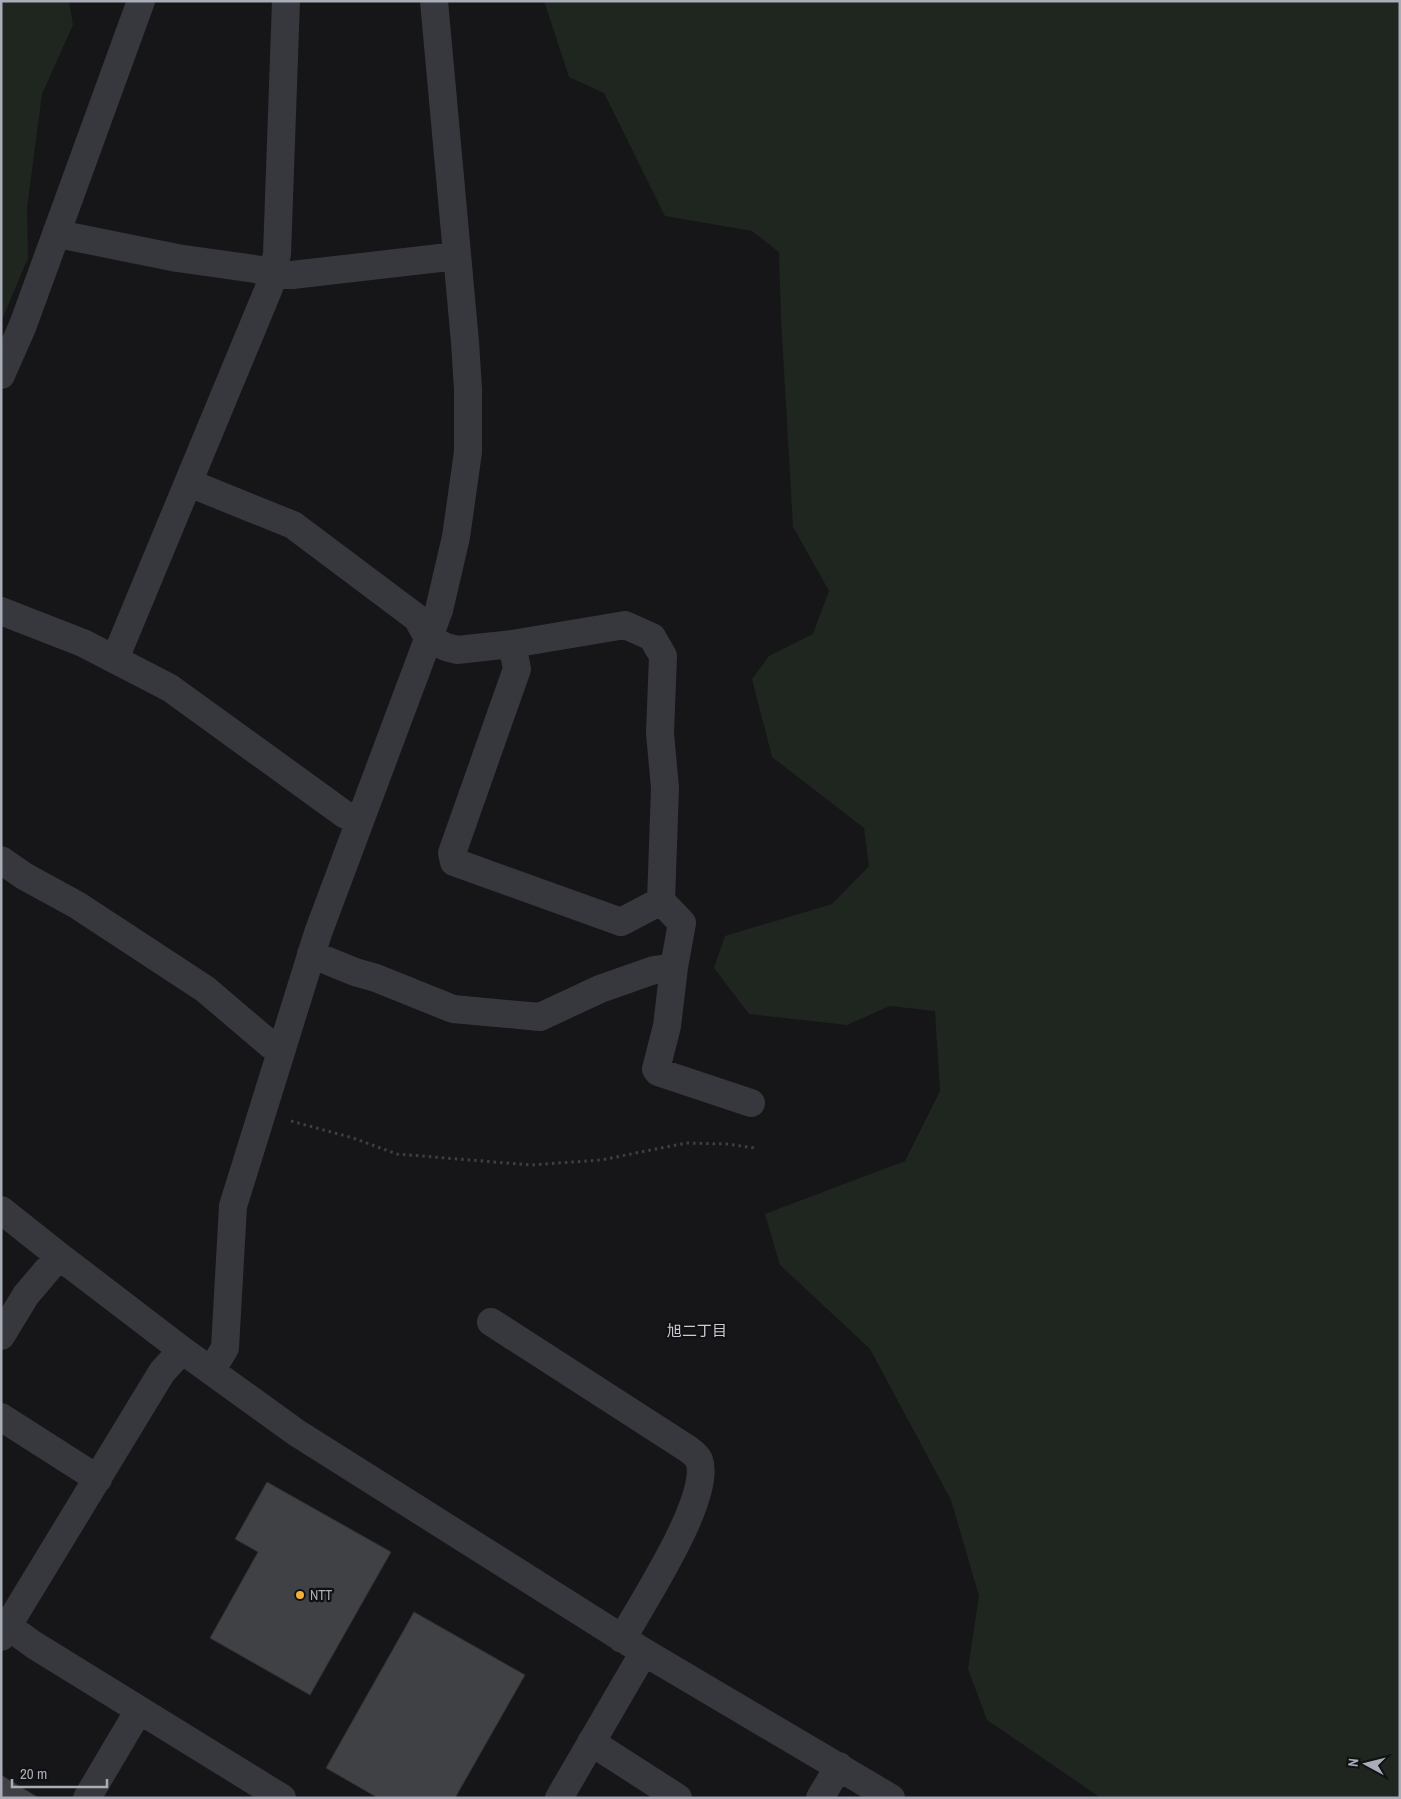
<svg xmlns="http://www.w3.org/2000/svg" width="1401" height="1799" font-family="'Archivo Narrow','Noto Sans JP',sans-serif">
<rect width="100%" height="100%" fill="#161618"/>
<path fill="#1e261f" d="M 1,1 L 69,1 L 73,25 L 42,94 L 27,208 L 28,258 L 1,322 Z
M 544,1 L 1400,1 L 1400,1798 L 1101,1798 L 987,1720 L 968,1669 L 979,1596 L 951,1500 L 870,1349 L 780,1265 L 765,1214 L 905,1161 L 940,1091 L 935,1011 L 890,1006 L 847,1025 L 749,1014 L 714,968 L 725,936 L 832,904 L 869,866 L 864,828 L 772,757 L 752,679 L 769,656 L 813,634 L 829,591 L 793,527 L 781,317 L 779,252 L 752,231 L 665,216 L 604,93 L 569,77 Z"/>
<path fill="#404145" stroke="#303034" d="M 267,1482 L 391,1552 L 310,1695 L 210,1638 L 258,1552 L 235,1539 Z
M 414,1612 L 525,1675 L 455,1798 L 378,1798 L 326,1768 Z
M 1,1775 L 39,1798 L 1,1798 Z"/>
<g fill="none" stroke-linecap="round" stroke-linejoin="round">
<path stroke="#3d3f44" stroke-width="3" stroke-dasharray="2.5 4" stroke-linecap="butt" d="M 291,1121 L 353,1138 L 397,1154 L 531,1165 L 601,1160 L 686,1143 L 727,1144 L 755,1148"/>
<path stroke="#37383d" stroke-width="28" d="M 57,231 L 68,236 L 177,258 L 255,269 L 273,274 L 292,275 L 457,256
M 1,375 L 23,325 L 141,1
M 189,483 L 293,525 L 417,618 L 428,638 L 446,647 L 457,650 L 512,644 L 625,625 L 652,637 L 663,656 L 660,733 L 665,788 L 661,901
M 1,611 L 83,643 L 170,688 L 344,814 L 359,821
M 512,644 L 517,669 L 452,853 L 454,862 L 621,922 L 661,901 L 682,923 L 674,967 L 667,1026 L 656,1069 L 658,1072 L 751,1103
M 115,659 L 269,288 L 277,254 L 286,1
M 1,860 L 24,876 L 77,905 L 205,989 L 271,1045 L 281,1048
M 311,954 L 355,972 L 376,978 L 453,1009 L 540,1017 L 600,989 L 654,970 L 674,967
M 1,1210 L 59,1256 L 182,1350 L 297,1433 L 644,1652 L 891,1798
M 491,1322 L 688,1449 C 692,1452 697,1456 699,1460 C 713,1496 641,1605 622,1639
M 1,1336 L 26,1295 L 59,1256
M 211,1371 L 225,1348 L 233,1206 L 318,933 L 439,610 L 456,537 L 468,452 L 468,389 L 465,342 L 434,1
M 1,1417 L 98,1479
M 1,1621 L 34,1645 L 282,1798
M 1,1637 L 162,1372 L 182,1350
M 591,1742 L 678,1798
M 87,1798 L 139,1710
M 559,1798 L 644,1652
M 820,1798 L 839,1766"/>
</g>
<circle fill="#f2b134" stroke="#111113" stroke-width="2" cx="300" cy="1595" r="5"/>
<g text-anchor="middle" stroke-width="4.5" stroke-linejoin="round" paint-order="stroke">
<g font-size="14" fill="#a8adb8" stroke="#111113" text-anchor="start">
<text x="310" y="1600">NTT</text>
</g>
<g font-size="15" fill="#c9ccd4" stroke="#111113">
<text x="697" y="1336">旭二丁目</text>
</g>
</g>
<rect width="1401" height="1799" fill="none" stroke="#a8adb8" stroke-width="5"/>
<g transform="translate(1366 1764) rotate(277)" stroke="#111113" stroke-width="4" paint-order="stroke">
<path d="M0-4L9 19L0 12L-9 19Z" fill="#a8adb8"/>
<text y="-8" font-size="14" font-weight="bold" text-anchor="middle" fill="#a8adb8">N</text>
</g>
<path d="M12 1779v8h95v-8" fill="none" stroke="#a8adb8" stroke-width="2.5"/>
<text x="20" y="1779" font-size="15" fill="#a8adb8" stroke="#111113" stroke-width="4" paint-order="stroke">20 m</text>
</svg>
